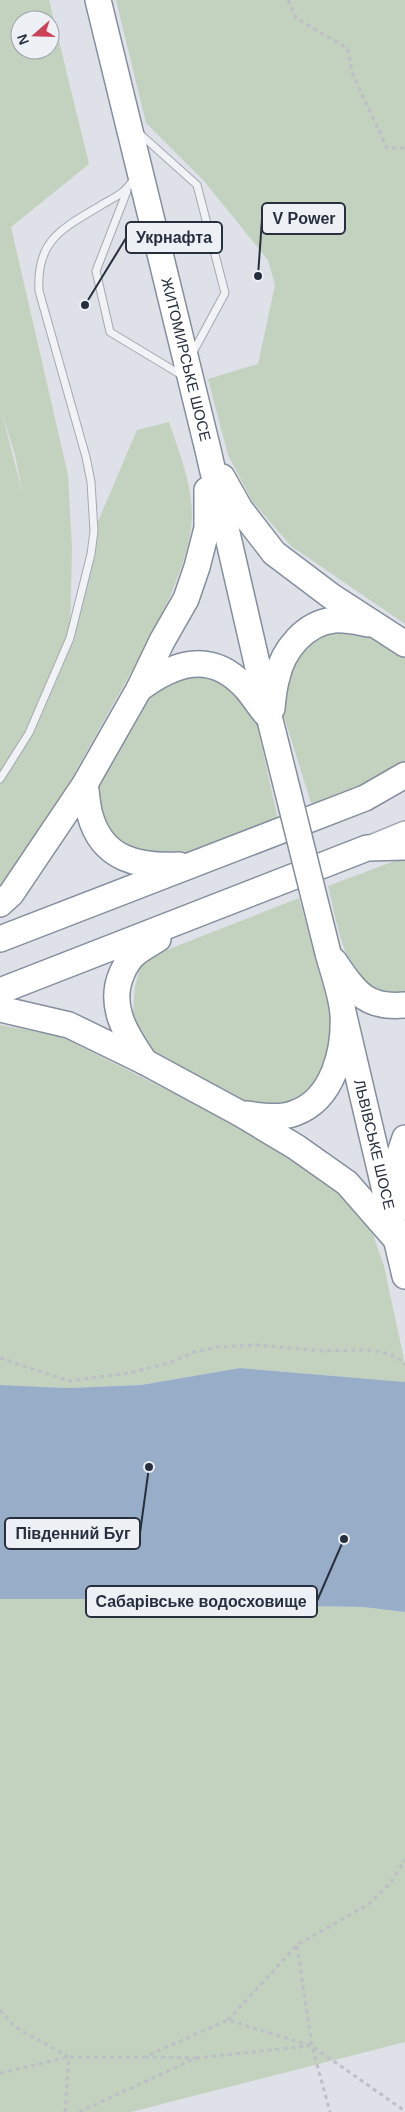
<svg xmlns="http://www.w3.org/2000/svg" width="405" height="2112" font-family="Arial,sans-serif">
<rect width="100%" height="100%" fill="#dee1e7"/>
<path fill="#c3d1bf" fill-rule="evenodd" d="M 0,0 L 49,0 L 89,164 L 11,227 L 68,475 L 72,548 L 70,635 L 94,531 L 137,430 L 169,422 C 180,455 196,493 191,528 C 182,591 133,668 102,724 C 83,759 63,794 42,828 C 29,848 16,870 0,887 ZM 20,20 L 50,20 L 50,50 L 20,50 ZM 1,409 L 15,455 L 23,495 Z
M 116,0 L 405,0 L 405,624 L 291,546 L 252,501 L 228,455 L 208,379 L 258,364 L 275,285 L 268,260 L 204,181 L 146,123 Z
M 328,631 L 365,634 L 383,642 L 405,658 L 405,769 L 312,806 L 282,710 L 284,681 L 309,642 Z
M 188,672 L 225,678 L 255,716 L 278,820 L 174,858 L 113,846 L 93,784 L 152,687 Z
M 405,857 L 405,993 C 345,998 339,929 328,886 Z
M 299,898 L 331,1016 L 333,1037 L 322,1076 L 308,1091 L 295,1100 L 280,1104 L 265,1105 L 247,1102 L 159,1062 L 138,1031 L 133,1013 L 135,987 L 140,967 L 149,957 Z
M 0,1025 L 60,1036 L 292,1153 L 341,1189 L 372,1232 L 384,1266 L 405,1364 L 405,1382 L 240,1368 L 141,1385 L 68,1388 L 0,1385 Z
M 75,1598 L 161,1599 L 229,1611 L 303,1606 L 363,1607 L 405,1612 L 405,2042 L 131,2112 L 0,2112 L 0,1599 Z"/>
<path fill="#98aec8" d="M 240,1368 L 405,1382 L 405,1612 L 363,1607 L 303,1606 L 229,1611 L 161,1599 L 0,1599 L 0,1385 L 68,1388 L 141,1385 Z"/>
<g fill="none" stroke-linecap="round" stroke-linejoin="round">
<defs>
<path id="lane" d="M 139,133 L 197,185 L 225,293 L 192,354
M 127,191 L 96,271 L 110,332 L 183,376
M 0,779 L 29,733 L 70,638 L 91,554 L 94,531 L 91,482 L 86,457 L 39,291 C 36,238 64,228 103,204 C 119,195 125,193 135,177"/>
<path id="primary" d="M 371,846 L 405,832"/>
<g id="highway">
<path id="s1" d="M 98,0 L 208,450 L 270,720"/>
<path d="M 222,477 L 240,509 L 274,553 L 331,596 L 405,644"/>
<path d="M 139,689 C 174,663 210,650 244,686 C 252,694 258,705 266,714"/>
<path d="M 272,708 C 273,697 274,687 277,677 C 283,650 305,623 334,620 C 346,619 358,622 369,624"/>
<path d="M 85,784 C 87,795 87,805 90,815 C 102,860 139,867 179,865"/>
<path d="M 0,904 L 11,894 L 85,784 L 139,689 L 162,641 L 186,599 L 197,567 L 207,528 L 207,490"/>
<path d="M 0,939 L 365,798 L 405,775"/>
<path d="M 334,961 C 355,991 365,1009 405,1005"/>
<path d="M 0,991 L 367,848 L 405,847"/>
<path d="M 0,1009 L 69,1025 L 145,1062 L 241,1114 L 296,1147 L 347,1183 L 395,1238"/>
<path id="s2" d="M 343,1012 L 405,1276"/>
<path d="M 145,1062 C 127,1036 107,1006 122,973 C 125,966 129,959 135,954 C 142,948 150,944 158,939"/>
<path d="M 246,1114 C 262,1116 280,1119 295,1113 C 334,1099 345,1049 343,1013 C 341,993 333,972 328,953"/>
<path d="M 396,1210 L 400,1153 L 405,1138"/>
</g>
</defs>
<use href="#lane" stroke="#a3a8b1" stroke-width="9"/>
<use href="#primary" stroke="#9da5b3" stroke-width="24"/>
<use href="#highway" stroke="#858e9e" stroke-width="28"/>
<path stroke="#bcbfc6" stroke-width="3" stroke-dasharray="4 4" stroke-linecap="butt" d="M 288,0 L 296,18 L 347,48 L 353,75 L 387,148 L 405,148
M 0,1358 L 69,1381 L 128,1373 L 169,1363 L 194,1352 L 217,1347 L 257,1345 L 323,1351 L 368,1350 L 390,1354 L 404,1362 L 405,1365
M 297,1946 L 312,2046 L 330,2112
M 0,2010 L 15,2027 L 69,2057 L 65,2112
M 228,2020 L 297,1945 L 369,1904 L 391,1882 L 405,1860
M 196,2058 L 309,2046
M 0,2073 L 69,2057 L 144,2057 L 228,2020 L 312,2046 L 405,2111
M 79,2112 L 196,2058 L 146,2057"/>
<use href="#lane" stroke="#f0f2f6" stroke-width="7"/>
<use href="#primary" stroke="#fff" stroke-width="21"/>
<use href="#highway" stroke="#fff" stroke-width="25"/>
<defs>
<path id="highway-bridge" d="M 270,720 L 328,953"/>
</defs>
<use href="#highway-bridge" stroke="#858e9e" stroke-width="28" stroke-linecap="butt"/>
<use href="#highway-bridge" stroke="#fff" stroke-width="25"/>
</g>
<g text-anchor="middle" stroke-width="5" stroke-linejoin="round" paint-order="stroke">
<g font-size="15" fill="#272f3e" stroke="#edf0f5">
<text dy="5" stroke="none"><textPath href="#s1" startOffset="370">ЖИТОМИРСЬКЕ ШОСЕ</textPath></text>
<text dy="5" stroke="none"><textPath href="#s2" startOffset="136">ЛЬВІВСЬКЕ ШОСЕ</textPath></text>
</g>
</g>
<path fill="none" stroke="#272f3e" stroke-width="2" d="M258 276L262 219M85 305L126 238M149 1467L140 1533M344 1539L317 1601"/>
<g fill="#272f3e" stroke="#edf0f5" stroke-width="2">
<circle cx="258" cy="276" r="5"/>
<circle cx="85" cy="305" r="5"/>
<circle cx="149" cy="1467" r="5"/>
<circle cx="344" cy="1539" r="5"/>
</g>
<g fill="#edf0f5" stroke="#272f3e" stroke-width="2">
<rect x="262" y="203" width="83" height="31" rx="5"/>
<rect x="126" y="222" width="96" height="31" rx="5"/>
<rect x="5" y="1518" width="135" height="31" rx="5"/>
<rect x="86" y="1586" width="231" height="31" rx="5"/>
</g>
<g font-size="16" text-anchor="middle" font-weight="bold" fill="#272f3e">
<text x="304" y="224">V Power</text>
<text x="174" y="243">Укрнафта</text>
<text x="73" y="1539">Південний Буг</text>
<text x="201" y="1607">Сабарівське водосховище</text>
</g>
<g transform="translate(35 35) rotate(250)"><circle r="24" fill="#edf0f5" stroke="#9ea3ac"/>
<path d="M0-4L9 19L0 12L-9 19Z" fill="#cd4255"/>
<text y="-8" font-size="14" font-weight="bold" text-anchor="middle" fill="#272f3e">N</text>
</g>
</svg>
